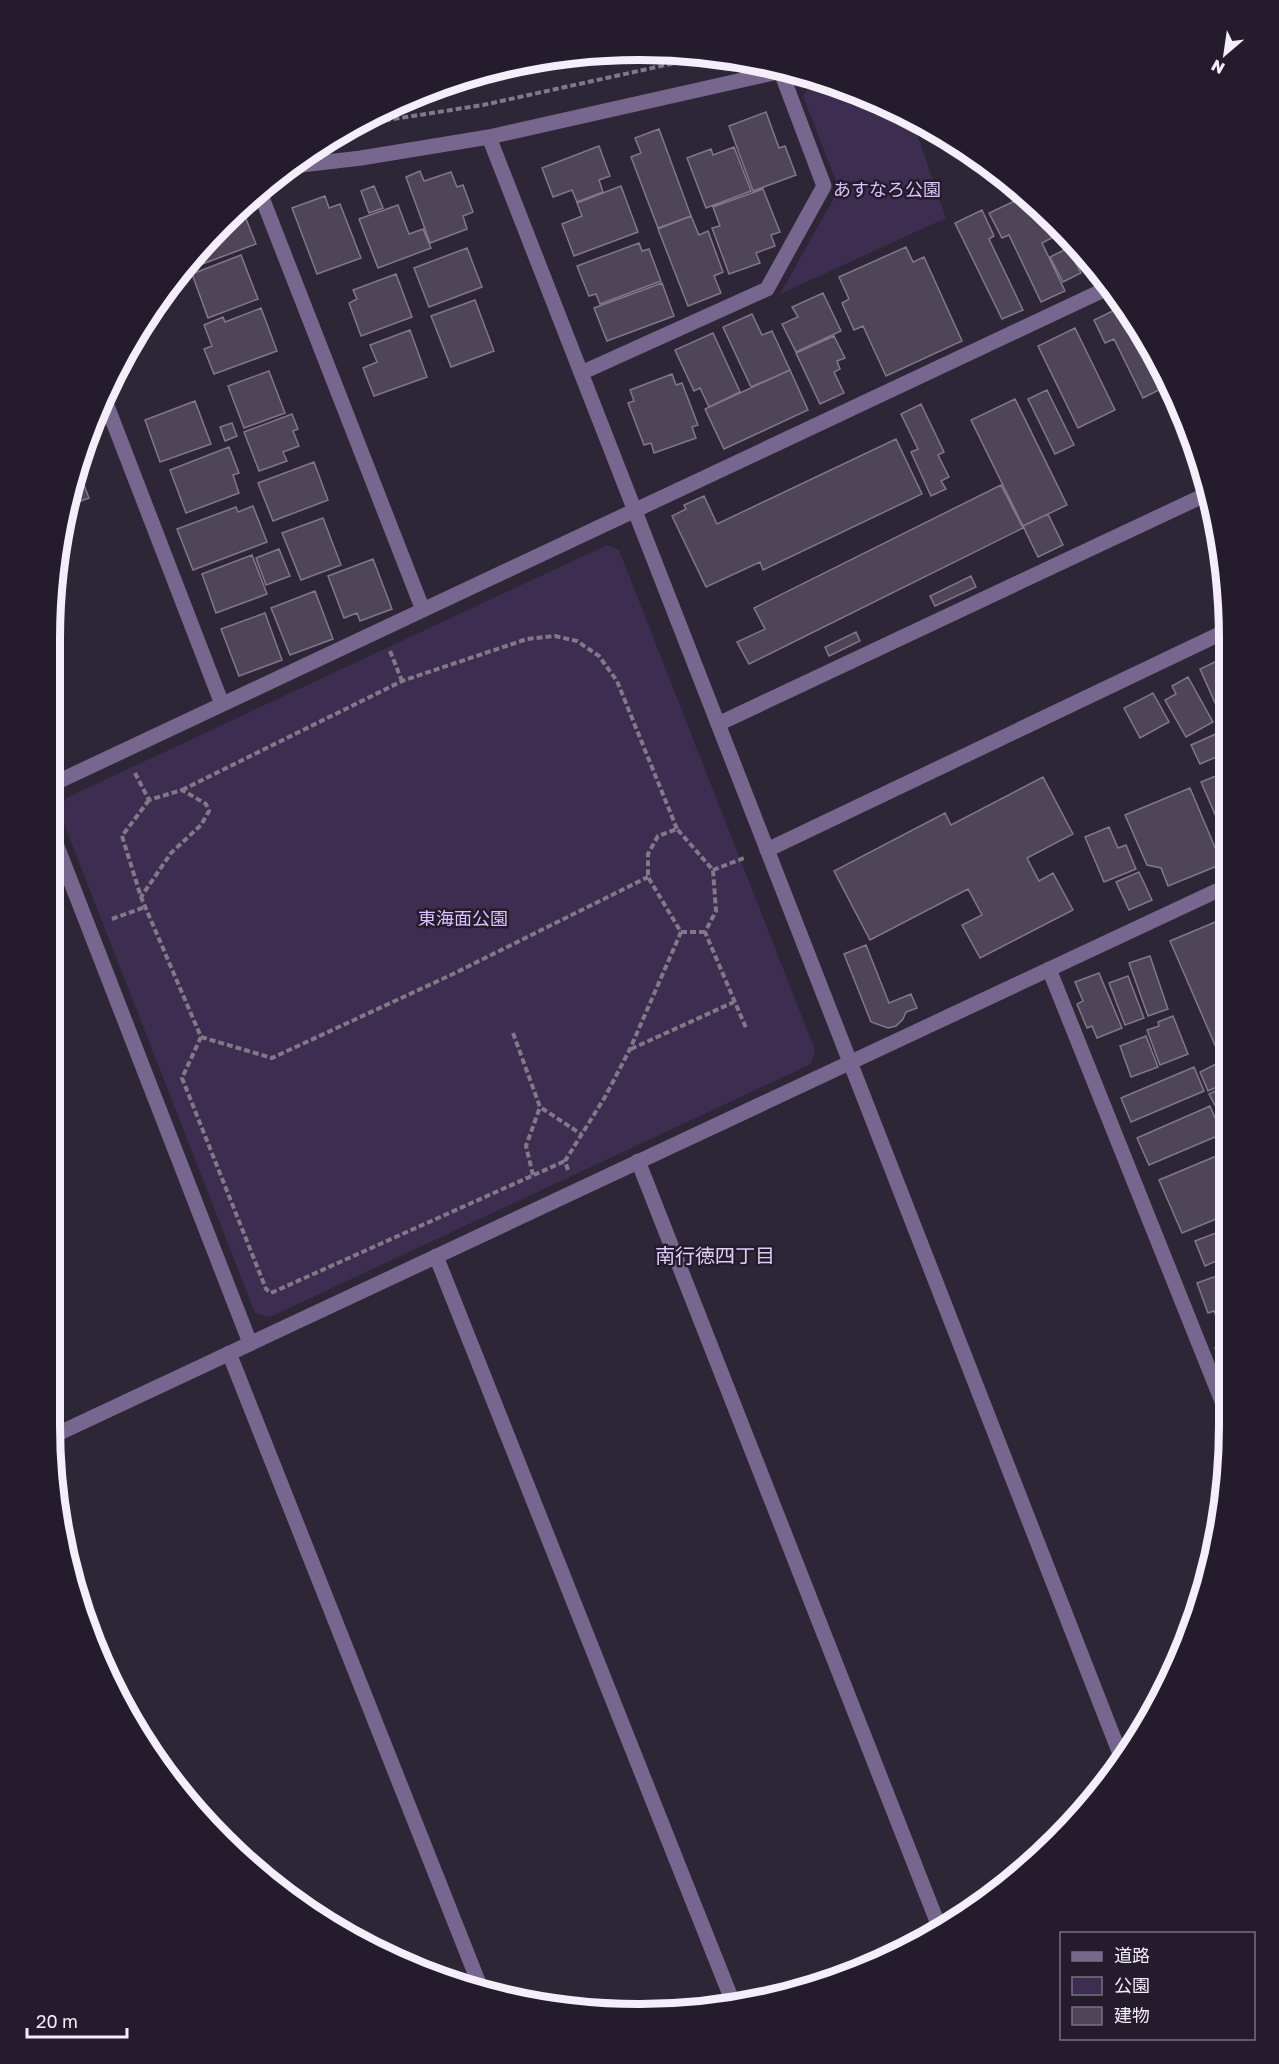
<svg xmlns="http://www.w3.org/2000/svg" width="1279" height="2064" font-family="'Golos Text','Noto Sans JP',sans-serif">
<rect width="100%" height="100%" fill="#2d2637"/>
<path fill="#3d2d50" d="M 817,79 L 900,110 L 911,117 L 946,218 L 780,294 L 839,189 L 803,96 L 812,80 Z
M 607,545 L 619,550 L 815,1050 L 811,1064 L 270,1317 L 255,1313 L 59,811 L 66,798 Z"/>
<path fill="#4e4658" stroke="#80778b" stroke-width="1.5" d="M 766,112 L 779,148 L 785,146 L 796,175 L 753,191 L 729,126 Z
M 659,129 L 691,216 L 658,228 L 631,157 L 641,153 L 635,138 Z
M 599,146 L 610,176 L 599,180 L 603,192 L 577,202 L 572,190 L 553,197 L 542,168 Z
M 734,147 L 751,191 L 706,208 L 687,158 L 711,149 L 713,155 Z
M 420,171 L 424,181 L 451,172 L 457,187 L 463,185 L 473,212 L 463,216 L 467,229 L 430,243 L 406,177 Z
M 374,186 L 383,208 L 369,213 L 361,191 Z
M 621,186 L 638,232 L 574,256 L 562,224 L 582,216 L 577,203 Z
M 763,189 L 780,232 L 771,235 L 775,246 L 756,253 L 760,263 L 729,274 L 712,228 L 720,226 L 713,207 Z
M 325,196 L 329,208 L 340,204 L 361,258 L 317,274 L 292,208 Z
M 1025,196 L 1063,232 L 1042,243 L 1065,291 L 1041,302 L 1009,235 L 1002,238 L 989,213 Z
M 398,205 L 409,234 L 423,229 L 431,248 L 378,268 L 359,219 Z
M 241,206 L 256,244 L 197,266 L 193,257 Z
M 982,210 L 994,236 L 989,239 L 1023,310 L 1002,319 L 955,223 Z
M 691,216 L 699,235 L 708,231 L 723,272 L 714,276 L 721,293 L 688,306 L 658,229 Z
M 639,243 L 642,251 L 649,249 L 661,281 L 600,304 L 596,294 L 589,296 L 577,266 Z
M 906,247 L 913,262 L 924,257 L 962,341 L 886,376 L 863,326 L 854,330 L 842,303 L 849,299 L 839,277 Z
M 467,248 L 482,287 L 429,307 L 414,268 Z
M 1068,248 L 1081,273 L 1063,282 L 1050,257 Z
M 241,255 L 258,299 L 208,318 L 192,274 Z
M 1090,260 L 1100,275 L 1090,280 L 1082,264 Z
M 396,274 L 412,317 L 361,336 L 349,303 L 357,299 L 353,290 Z
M 662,283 L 674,316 L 607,341 L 594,308 Z
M 823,293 L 841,331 L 796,352 L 782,324 L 798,317 L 792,307 Z
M 475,300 L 494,351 L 451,367 L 431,316 Z
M 1123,306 L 1151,345 L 1169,385 L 1143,398 L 1114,339 L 1105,343 L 1094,320 Z
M 261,308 L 277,351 L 214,374 L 204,349 L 212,346 L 204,325 L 223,317 L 225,322 Z
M 752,314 L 762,335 L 772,331 L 790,370 L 751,387 L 723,327 Z
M 1075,328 L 1115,410 L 1078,428 L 1038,346 Z
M 410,330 L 427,377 L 374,396 L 363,368 L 377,362 L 370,345 Z
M 713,333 L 740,392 L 709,407 L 700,388 L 694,391 L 675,350 Z
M 834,336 L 845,358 L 837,361 L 840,369 L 834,372 L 844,393 L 820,404 L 796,353 Z
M 790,370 L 808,410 L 724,449 L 705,409 Z
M 269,371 L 285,413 L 244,428 L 228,386 Z
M 672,374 L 676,385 L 682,383 L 698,425 L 692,427 L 696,438 L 654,453 L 651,443 L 644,445 L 628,403 L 634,401 L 630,390 Z
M 1047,390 L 1074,445 L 1055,454 L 1028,399 Z
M 1015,399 L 1067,505 L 1023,526 L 971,420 Z
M 195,401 L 211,444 L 160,462 L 145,420 Z
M 921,404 L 944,452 L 938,455 L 949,477 L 941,481 L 946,489 L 931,496 L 911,452 L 918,449 L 901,414 Z
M 292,414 L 298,429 L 293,431 L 299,446 L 283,452 L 287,461 L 259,471 L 244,432 Z
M 232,423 L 237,436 L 225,441 L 220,427 Z
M 896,439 L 922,494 L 763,570 L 760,562 L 706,587 L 672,516 L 686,509 L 684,505 L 704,496 L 717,524 Z
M 229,447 L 239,473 L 233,475 L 239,493 L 186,513 L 170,470 Z
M 314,462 L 328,500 L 273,521 L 258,483 Z
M 79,472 L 89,498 L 70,505 L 79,473 Z
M 1001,485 L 1023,528 L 749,664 L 737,642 L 765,629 L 754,608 Z
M 253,506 L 267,542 L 193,570 L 177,529 L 236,507 L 238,512 Z
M 1048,514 L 1063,545 L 1038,557 L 1023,526 Z
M 323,518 L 341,565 L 301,580 L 282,533 Z
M 279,549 L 290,576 L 266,585 L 256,558 Z
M 252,555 L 267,594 L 216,613 L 202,574 Z
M 373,559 L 392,609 L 360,621 L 357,613 L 344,618 L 328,576 Z
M 971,576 L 976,587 L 935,606 L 930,596 Z
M 315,591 L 333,639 L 290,655 L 271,608 Z
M 265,613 L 282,660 L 239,676 L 221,629 Z
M 856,632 L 860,641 L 829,656 L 825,647 Z
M 1221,659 L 1228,674 L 1228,710 L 1220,714 L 1200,669 Z
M 1188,677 L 1213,722 L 1186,737 L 1165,700 L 1176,694 L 1172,686 Z
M 1153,693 L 1169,722 L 1140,738 L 1124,708 Z
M 1225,730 L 1228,735 L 1228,752 L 1200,764 L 1191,745 Z
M 1228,771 L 1227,842 L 1201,782 Z
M 1043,777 L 1073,834 L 1027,858 L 1039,881 L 1053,873 L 1073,910 L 980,958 L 962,925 L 982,915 L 968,889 L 870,940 L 834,871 L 945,813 L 951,825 Z
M 1190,788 L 1222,864 L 1168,886 L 1161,868 L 1147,865 L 1125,815 Z
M 1109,827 L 1118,848 L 1126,845 L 1136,869 L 1104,882 L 1085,837 Z
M 1139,872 L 1152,900 L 1129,910 L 1116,882 Z
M 1220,920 L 1227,935 L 1226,1048 L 1218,1052 L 1170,941 Z
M 866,945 L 889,1003 L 911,994 L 917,1008 L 906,1012 L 903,1019 L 896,1026 L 888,1028 L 871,1022 L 844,954 Z
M 1150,956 L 1168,1009 L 1148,1016 L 1129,963 Z
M 1099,973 L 1122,1028 L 1097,1038 L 1092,1026 L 1087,1028 L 1077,1004 L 1083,1001 L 1075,982 Z
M 1128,976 L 1144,1018 L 1125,1025 L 1109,983 Z
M 1173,1016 L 1188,1054 L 1160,1065 L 1147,1030 L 1159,1026 L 1158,1022 Z
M 1146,1036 L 1158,1067 L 1131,1077 L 1120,1046 Z
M 1226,1059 L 1226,1083 L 1208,1091 L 1200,1072 Z
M 1194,1067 L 1204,1091 L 1131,1122 L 1121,1098 Z
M 1226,1086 L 1226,1106 L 1218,1111 L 1209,1094 Z
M 1210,1106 L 1222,1134 L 1149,1165 L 1137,1138 Z
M 1226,1152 L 1226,1215 L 1182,1233 L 1159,1180 Z
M 1226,1229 L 1225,1257 L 1205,1266 L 1195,1241 Z
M 1225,1273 L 1225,1315 L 1217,1318 L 1214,1311 L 1208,1313 L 1197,1283 Z
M 1225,1344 L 1225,1370 L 1215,1348 Z"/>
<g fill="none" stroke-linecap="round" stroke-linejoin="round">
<path stroke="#807a88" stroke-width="4" stroke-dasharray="6 3" stroke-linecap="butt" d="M 349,126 L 483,105 L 707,56
M 390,651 L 402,681
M 135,773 L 149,800 L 182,790 L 206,804 L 209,811 L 201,825 L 171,853 L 141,897
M 182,790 L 402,681 L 527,639 L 555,636 L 577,641 L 599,656 L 617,681 L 677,829
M 149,800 L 122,836 L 141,897 L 201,1037 L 182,1078 L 266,1289 L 271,1293 L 565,1161
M 713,870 L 744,858
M 112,919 L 145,907
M 705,932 L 681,932 L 648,877 L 648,854 L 658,836 L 677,829 L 713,870 L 716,911 L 705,932 L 746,1028
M 513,1033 L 540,1107 L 581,1134
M 201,1037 L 272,1058 L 453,974 L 648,877
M 631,1049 L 734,1002
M 568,1170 L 565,1161 L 605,1097 L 630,1049 L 681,932
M 533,1175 L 526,1146 L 540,1107"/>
<path stroke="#77668d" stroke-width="15" d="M 293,166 L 361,158 L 489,137 L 791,69
M 259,190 L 423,610
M 581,373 L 767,289 L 824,186 L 781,72
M 104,398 L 222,704
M 718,724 L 1207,494
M 55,783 L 1110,287
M 55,841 L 250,1343
M 767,850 L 1228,630
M 1049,969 L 1225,1409
M 638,1161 L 940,1929
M 436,1256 L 734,2005
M 229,1353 L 482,1991
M 55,1435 L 1227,886"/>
<path stroke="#77668d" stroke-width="15" d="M 489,137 L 1122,1759"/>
</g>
<g text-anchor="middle" stroke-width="5" stroke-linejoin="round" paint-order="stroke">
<g font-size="18" fill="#dcc2fe" stroke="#241c2c">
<text x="887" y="196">あすなろ公園</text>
<text x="463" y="925">東海面公園</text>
</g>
<g font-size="20" fill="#dfcdf7" stroke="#241c2c">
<text x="715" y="1263">南行徳四丁目</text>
</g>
</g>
<path d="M0 0H1279V2064H0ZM639 60H640A579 579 0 0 1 1219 639V1425A579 579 0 0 1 640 2004H639A579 579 0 0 1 60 1425V639A579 579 0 0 1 639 60Z" fill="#241c2c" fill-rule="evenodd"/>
<path fill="none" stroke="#f3eef9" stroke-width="8" d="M639 60H640A579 579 0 0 1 1219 639V1425A579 579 0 0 1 640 2004H639A579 579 0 0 1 60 1425V639A579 579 0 0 1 639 60Z"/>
<rect x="1060" y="1932" width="195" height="108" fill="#241c2c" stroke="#77707e" stroke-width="1.5"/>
<rect x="1072" y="1952" width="30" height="9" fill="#77668d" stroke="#77707e" stroke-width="1.5"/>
<text x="1114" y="1962" font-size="18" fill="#f3eef9">道路</text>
<rect x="1072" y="1977" width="30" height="18" fill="#3d2d50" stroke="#77707e" stroke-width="1.5"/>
<text x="1114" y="1992" font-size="18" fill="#f3eef9">公園</text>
<rect x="1072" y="2007" width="30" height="18" fill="#4e4658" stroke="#77707e" stroke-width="1.5"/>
<text x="1114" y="2022" font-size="18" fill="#f3eef9">建物</text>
<g transform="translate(1225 54) rotate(209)" stroke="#241c2c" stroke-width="4.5" paint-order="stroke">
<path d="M0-4.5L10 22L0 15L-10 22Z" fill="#f3eef9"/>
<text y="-9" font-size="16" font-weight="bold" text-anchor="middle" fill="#f3eef9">N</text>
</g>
<path d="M27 2028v9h100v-9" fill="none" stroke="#f3eef9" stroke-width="3"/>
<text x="36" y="2028" font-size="18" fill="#f3eef9" stroke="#241c2c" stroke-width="4.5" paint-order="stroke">20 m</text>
</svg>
